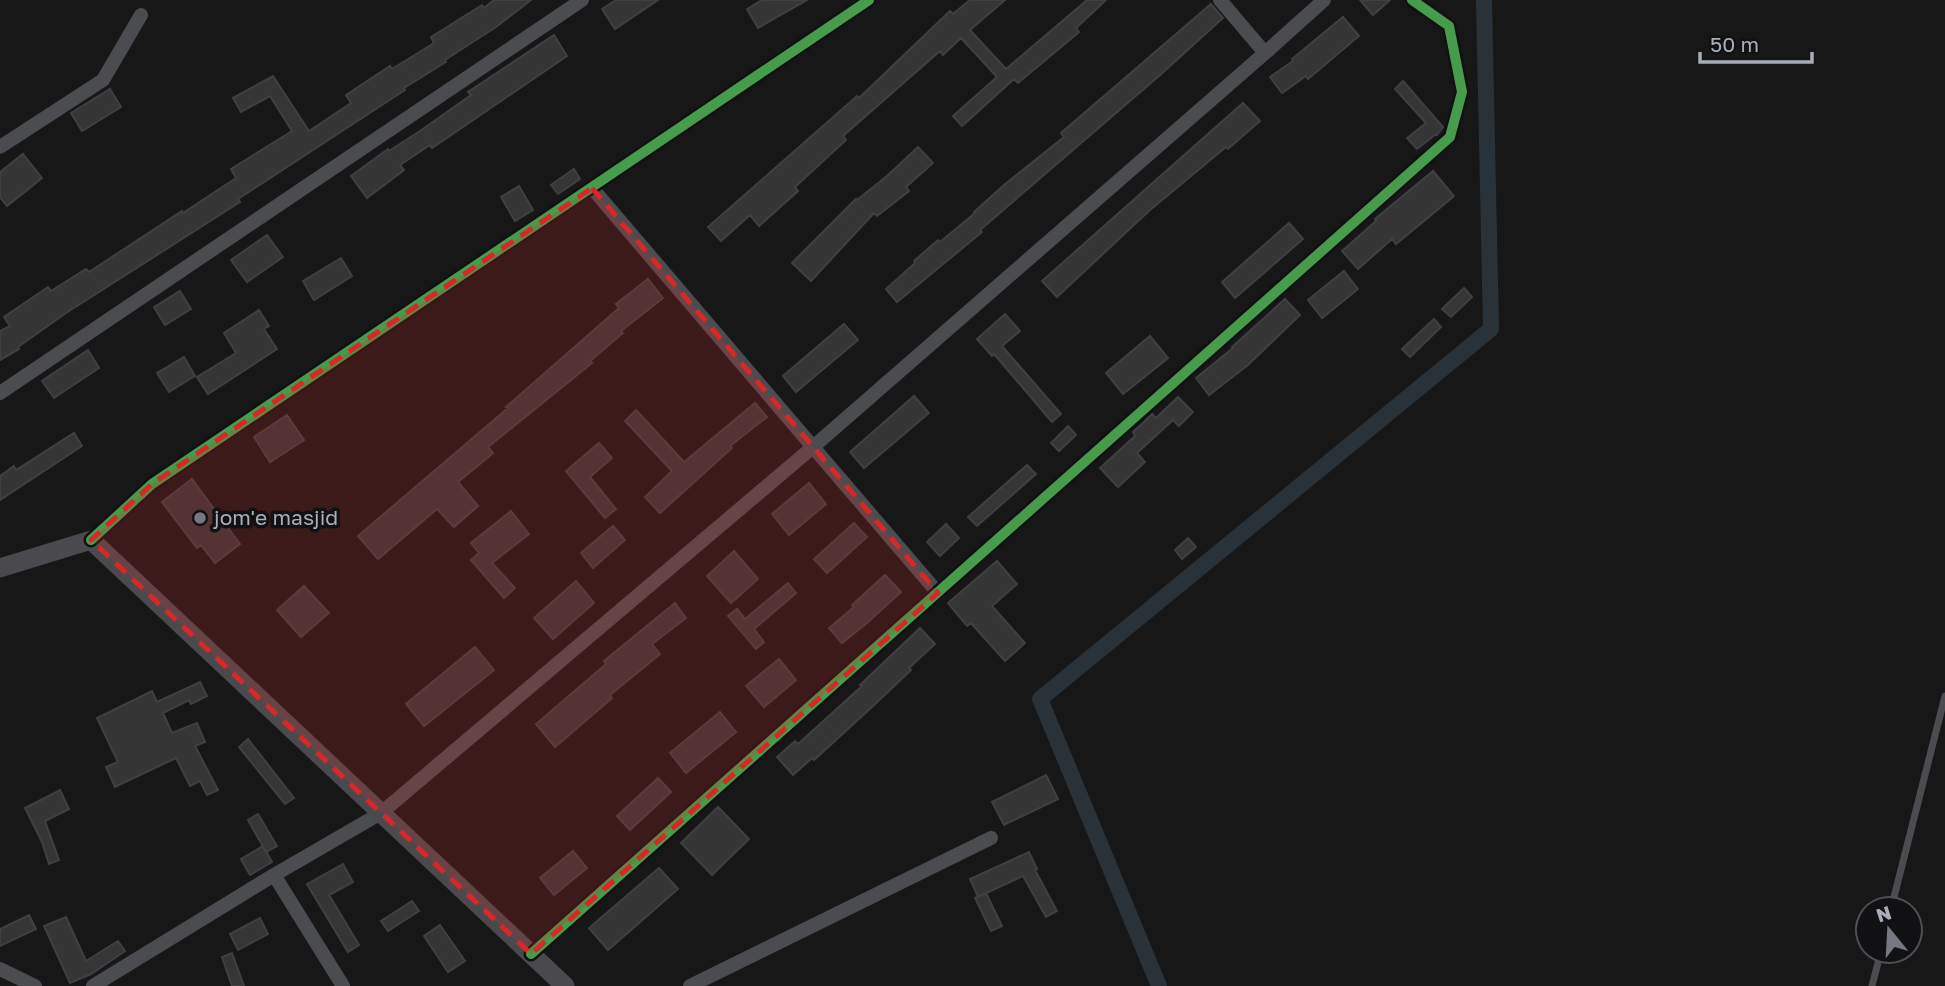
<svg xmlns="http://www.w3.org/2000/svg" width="1945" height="986" font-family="'Golos Text',sans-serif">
<rect width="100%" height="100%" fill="#171717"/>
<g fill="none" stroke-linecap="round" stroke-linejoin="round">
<path stroke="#2a3239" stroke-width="16" d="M 1159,986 L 1040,699 L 1491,329 L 1484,0"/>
</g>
<path fill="#353536" stroke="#3f4043" stroke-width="2" d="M 494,0 L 531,0 L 496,27 L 445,60 L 446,62 L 404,88 L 405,90 L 238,199 L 240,202 L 66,313 L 18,347 L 19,349 L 0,360 L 0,331 L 10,326 L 4,317 L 48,287 L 51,291 L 86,269 L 89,272 L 182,211 L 183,213 L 236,178 L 231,169 L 292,131 L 270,96 L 241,112 L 233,98 L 273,76 L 309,131 L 351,103 L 346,95 L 390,66 L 392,69 L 434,43 L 431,37 L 482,5 L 484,8 Z
M 616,0 L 658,0 L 615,29 L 602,9 Z
M 762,0 L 807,0 L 758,28 L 747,9 Z
M 970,0 L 1005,0 L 970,30 L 1006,69 L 1087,0 L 1106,0 L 1076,28 L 1079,32 L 1018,83 L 1014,79 L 962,126 L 953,116 L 997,77 L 961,38 L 943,55 L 940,51 L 843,136 L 846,140 L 795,187 L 798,191 L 759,226 L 750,215 L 721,241 L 708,227 L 857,96 L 859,98 L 950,11 L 953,14 Z
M 1360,0 L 1390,0 L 1373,15 Z
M 1211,4 L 1223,18 L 1159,76 L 980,230 L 982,232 L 897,302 L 886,289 L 915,263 L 914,261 L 938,240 L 940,242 L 975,213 L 974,212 L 1004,185 L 1064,137 L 1061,133 Z
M 1343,17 L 1359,36 L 1308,79 L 1306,76 L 1282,93 L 1270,77 L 1293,61 L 1292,59 Z
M 554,35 L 567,56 L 432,148 L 430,145 L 400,165 L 404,170 L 367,198 L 351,176 L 388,149 L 389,151 L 420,131 L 471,95 L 468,92 Z
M 1403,81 L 1443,127 L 1437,135 L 1436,134 L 1417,149 L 1407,138 L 1426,123 L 1395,89 Z
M 110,89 L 121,107 L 82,131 L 71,113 Z
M 1243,103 L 1260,121 L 1228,149 L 1226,147 L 1150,210 L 1057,297 L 1042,281 Z
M 918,147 L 933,163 L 906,187 L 909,191 L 877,216 L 874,213 L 811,281 L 792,263 L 856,199 L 857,200 L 887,176 Z
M 23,154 L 42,178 L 7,206 L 0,197 L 0,172 Z
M 574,169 L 580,179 L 558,194 L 551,185 Z
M 1433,171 L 1454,196 L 1396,244 L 1392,239 L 1358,269 L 1342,251 L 1376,221 L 1375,219 Z
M 519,186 L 533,210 L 515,221 L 501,197 Z
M 1289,223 L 1303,239 L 1235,298 L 1222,282 Z
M 267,235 L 283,257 L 247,282 L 231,260 Z
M 341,258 L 352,276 L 314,300 L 303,281 Z
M 1344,271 L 1358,289 L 1322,318 L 1308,300 Z
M 648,279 L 663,298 L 621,331 L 623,333 L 590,361 L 592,363 L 488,447 L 493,453 L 458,482 L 478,506 L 454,527 L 437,509 L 378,559 L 358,536 L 508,408 L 506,407 L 619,308 L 616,304 Z
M 1464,288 L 1472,297 L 1451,317 L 1442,309 Z
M 180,291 L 191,309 L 165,325 L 154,307 Z
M 1285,299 L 1300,315 L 1248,365 L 1209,395 L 1196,378 L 1233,348 L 1232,347 Z
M 259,310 L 269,326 L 264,329 L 277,349 L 208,394 L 197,377 L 236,353 L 224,333 Z
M 1005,314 L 1020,331 L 1002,346 L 1061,414 L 1052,422 L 994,354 L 992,356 L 977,339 Z
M 1434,319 L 1441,327 L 1410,357 L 1402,349 Z
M 844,324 L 858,340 L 796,392 L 783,376 Z
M 1150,336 L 1168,358 L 1123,394 L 1106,373 Z
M 88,350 L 99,368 L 54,398 L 42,381 Z
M 184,357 L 195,376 L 169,392 L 157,373 Z
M 914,396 L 929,413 L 864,468 L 850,452 Z
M 1178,397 L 1193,412 L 1179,426 L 1173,420 L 1137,453 L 1145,462 L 1118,487 L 1100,468 L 1135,436 L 1133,432 L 1143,423 L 1152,414 L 1156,418 Z
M 755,403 L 767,417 L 730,446 L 732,448 L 660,513 L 645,497 L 672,471 L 625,421 L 636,410 L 684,462 Z
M 287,415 L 304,440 L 270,462 L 254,437 Z
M 1068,426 L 1076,435 L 1059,451 L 1051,443 Z
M 74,433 L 82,446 L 0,500 L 0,476 L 14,466 L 16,470 Z
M 599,443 L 612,458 L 590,477 L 616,509 L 605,518 L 566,471 Z
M 1027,465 L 1036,474 L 977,526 L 968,517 Z
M 192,479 L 240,544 L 215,563 L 201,545 L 197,548 L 162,502 Z
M 809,483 L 826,504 L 789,535 L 772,514 Z
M 511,511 L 529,534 L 492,563 L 515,588 L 504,598 L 471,560 L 479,553 L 471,543 Z
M 854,523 L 867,537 L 827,573 L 814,559 Z
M 946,524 L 959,538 L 940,556 L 927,542 Z
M 613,526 L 625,540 L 593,568 L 581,553 Z
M 1188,538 L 1196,547 L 1182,559 L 1175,550 Z
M 734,551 L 758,579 L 731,603 L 707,576 Z
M 997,561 L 1017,584 L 992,606 L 1025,643 L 1005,661 L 971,623 L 967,626 L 948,603 Z
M 885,575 L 901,592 L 868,622 L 842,643 L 829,628 L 854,607 L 852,605 Z
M 576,581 L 594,603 L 553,639 L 534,618 Z
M 788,583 L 796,593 L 754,629 L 764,642 L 756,649 L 728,616 L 737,609 L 745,619 Z
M 304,586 L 329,613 L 301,637 L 277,610 Z
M 675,603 L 686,618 L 652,644 L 660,654 L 610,695 L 612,698 L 555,747 L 536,724 L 606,664 L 604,661 Z
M 920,628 L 935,644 L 909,668 L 911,670 L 873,706 L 814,760 L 812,758 L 793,775 L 777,757 L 795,741 L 798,744 L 862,686 L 860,685 Z
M 475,647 L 494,670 L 424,726 L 406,704 Z
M 779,659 L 796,680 L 764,707 L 746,686 Z
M 200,682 L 207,696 L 191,704 L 189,700 L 163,713 L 172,733 L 197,723 L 205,742 L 195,746 L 218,790 L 207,795 L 200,781 L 190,786 L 176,758 L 115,787 L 106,767 L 118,762 L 97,718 L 152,691 L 157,702 Z
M 720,712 L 736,732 L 686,773 L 670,753 Z
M 248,739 L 294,798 L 285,804 L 239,747 Z
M 1046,775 L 1058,799 L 1004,825 L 992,802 Z
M 658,778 L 671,792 L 630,830 L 617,816 Z
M 60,790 L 69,809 L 45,821 L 59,860 L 49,864 L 42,842 L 25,808 Z
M 718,807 L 749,839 L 712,875 L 681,843 Z
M 258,814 L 277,846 L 266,852 L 248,820 Z
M 263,846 L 272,862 L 250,875 L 241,859 Z
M 573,851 L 587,868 L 554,895 L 540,878 Z
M 1029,852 L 1037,869 L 1035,870 L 1057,911 L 1046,917 L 1023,876 L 978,897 L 970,879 Z
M 343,864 L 353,882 L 329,895 L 359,945 L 348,952 L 307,884 Z
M 659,868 L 678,889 L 608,950 L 589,928 Z
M 986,893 L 1002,926 L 991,931 L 975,898 Z
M 412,901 L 419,911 L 388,931 L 381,921 Z
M 29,915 L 36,929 L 0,946 L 0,929 Z
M 66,917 L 86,961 L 118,941 L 125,951 L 91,974 L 70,983 L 44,926 Z
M 260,918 L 268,934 L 238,950 L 230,934 Z
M 440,925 L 465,961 L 448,972 L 424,936 Z
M 232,953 L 244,986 L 232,986 L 222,957 Z"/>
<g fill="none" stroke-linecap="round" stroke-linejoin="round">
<path stroke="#4b4c50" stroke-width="7" d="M 1891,909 L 1945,696
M 1872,986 L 1881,951"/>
<path stroke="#4b4c50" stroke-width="14" d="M 1220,0 L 1265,53 L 1324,0
M 0,147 L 103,80 L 141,15
M 592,188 L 813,447 L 1265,53
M 0,393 L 582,0
M 91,540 L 152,484 L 869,0
M 274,875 L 381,813 L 813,447 L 938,593
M 531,954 L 1450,137 L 1462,92 L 1449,26 L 1412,0
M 0,969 L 35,986
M 93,986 L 274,875 L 343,986
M 690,986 L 991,838"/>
<path stroke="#4a4a4e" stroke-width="19" d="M 0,568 L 91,540 L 565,986"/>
<defs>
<path id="cycleway" d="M 91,540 L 152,484 L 869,0
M 531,954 L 1450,137 L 1462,92 L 1449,26 L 1412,0"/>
</defs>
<use href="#cycleway" stroke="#111113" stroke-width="15"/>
<use href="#cycleway" stroke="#469c4c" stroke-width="10"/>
</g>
<path fill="#d62828" fill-opacity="0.2" stroke="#d62828" stroke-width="5" stroke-dasharray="14 9" stroke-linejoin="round" d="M 592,188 L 938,593 L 531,954 L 91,540 L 152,484 Z"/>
<circle fill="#757880" stroke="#111113" stroke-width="2.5" cx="200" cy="518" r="7"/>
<g text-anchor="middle" stroke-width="7" stroke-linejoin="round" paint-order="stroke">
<g font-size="21" fill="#a8adb8" stroke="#111113" text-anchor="start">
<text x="214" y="525">jom'e masjid</text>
</g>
</g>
<g transform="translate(1889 930) rotate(342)"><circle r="33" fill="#111113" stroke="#4d4f55" stroke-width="2"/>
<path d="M0-5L12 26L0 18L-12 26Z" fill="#757880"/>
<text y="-10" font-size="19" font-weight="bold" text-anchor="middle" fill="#a8adb8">N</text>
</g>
<path d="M1700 52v10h112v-10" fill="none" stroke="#a8adb8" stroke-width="3.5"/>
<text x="1710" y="52" font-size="21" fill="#a8adb8" stroke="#111113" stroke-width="5" paint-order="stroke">50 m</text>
</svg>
